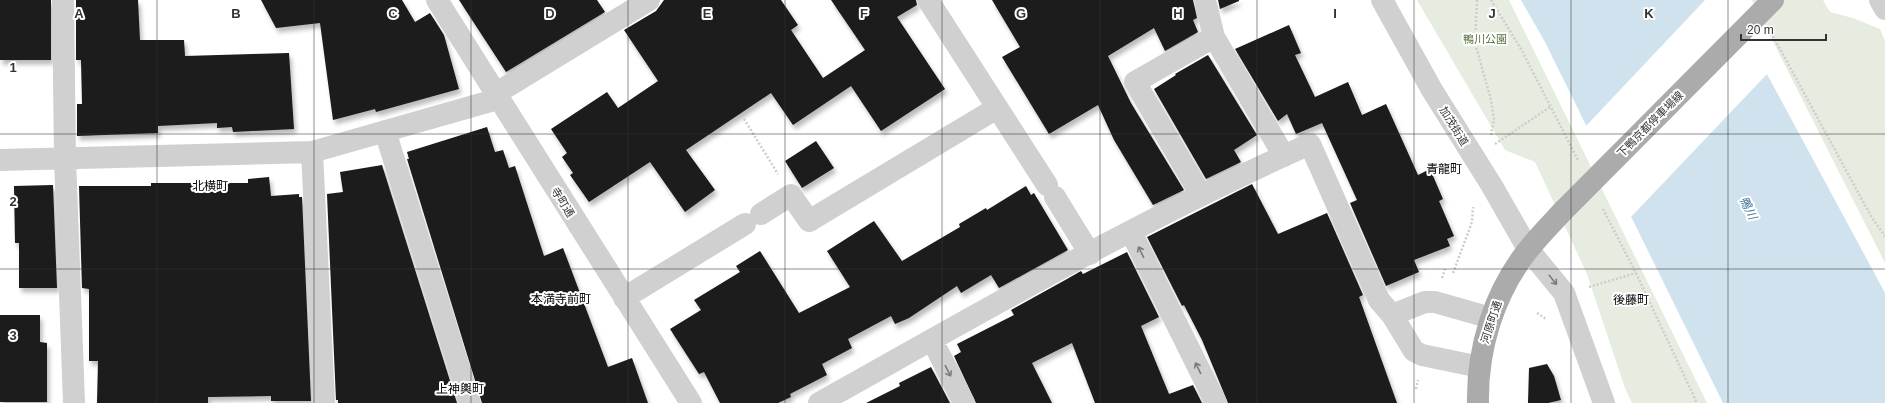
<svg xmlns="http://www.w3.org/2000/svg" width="1885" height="403" font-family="Helvetica,'Noto Sans JP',sans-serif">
<defs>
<filter id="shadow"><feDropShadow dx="2.5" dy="4.5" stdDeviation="2" flood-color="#0004"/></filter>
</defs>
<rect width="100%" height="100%" fill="#fff"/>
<path fill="#e6ecdf" d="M 1417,0 L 1509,0 L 1707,403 L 1632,403 L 1625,388 L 1587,274 L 1535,162 L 1505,150 Z
M 1752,0 L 1823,0 L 1830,12 L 1853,18 L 1880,29 L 1885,41 L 1885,263 Z"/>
<path fill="#cfe2ee" d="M 1521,0 L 1727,0 L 1885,293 L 1885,403 L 1723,403 L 1545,42 Z"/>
<path fill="#fff" d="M 1705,0 L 1729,0 L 1769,72 L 1630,218 L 1585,127 Z"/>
<path fill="#1a1a1a" filter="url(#shadow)" d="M 0,0 L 51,0 L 51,60 L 0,60 Z
M 76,0 L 138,0 L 140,40 L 184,40 L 185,56 L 289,53 L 294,129 L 233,132 L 232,127 L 217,128 L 217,123 L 158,126 L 158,133 L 77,136 L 77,104 L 82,104 L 81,60 L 76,60 Z
M 261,0 L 402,0 L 415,22 L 430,13 L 444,35 L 459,89 L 376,112 L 375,109 L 333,120 L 320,23 L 276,28 Z
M 459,0 L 597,0 L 605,12 L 506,72 Z
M 664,0 L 781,0 L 798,25 L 791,30 L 823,78 L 865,50 L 831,0 L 916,0 L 917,5 L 897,17 L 945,89 L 881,131 L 851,86 L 793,125 L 771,93 L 686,150 L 715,190 L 685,212 L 650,162 L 589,202 L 570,175 L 573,173 L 562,157 L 567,153 L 551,129 L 607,92 L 618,108 L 658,81 L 624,30 L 656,11 Z
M 992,0 L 1193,0 L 1197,18 L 1193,20 L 1198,32 L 1165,51 L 1154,28 L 1108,56 L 1131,103 L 1184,190 L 1153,205 L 1114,140 L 1098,105 L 1049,134 L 1002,57 L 1020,47 Z
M 1218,0 L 1239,0 L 1239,1 L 1220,9 Z
M 1289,25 L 1301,53 L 1295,55 L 1315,97 L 1348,82 L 1362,115 L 1386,104 L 1418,175 L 1430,169 L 1443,199 L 1439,201 L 1454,236 L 1447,239 L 1450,246 L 1414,260 L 1419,272 L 1386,286 L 1350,203 L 1357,200 L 1322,123 L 1296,134 L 1287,114 L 1278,121 L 1235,49 Z
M 1208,55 L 1257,135 L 1234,150 L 1241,162 L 1206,179 L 1154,89 L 1176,75 L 1175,74 Z
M 487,127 L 495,152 L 503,150 L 509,168 L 515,166 L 544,256 L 563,248 L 608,367 L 632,358 L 648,403 L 482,403 L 407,159 L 409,159 L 407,152 Z
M 816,141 L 834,168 L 802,188 L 785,161 Z
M 382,165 L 457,403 L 338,403 L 338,400 L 336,400 L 327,194 L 343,192 L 340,172 Z
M 269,177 L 271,196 L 299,194 L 299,197 L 302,197 L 311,401 L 271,401 L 271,396 L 208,397 L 208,403 L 97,403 L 98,361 L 89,361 L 89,289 L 82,288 L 79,186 L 151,186 L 151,183 L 248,183 L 248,179 Z
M 1252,184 L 1278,234 L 1327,213 L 1363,295 L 1359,297 L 1397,403 L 1228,403 L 1202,340 L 1184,305 L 1182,306 L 1147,237 Z
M 53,185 L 57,288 L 19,288 L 19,243 L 15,243 L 14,186 Z
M 1026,186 L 1031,195 L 1034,193 L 1068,250 L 999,288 L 991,275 L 961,293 L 957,286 L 909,318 L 895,324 L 891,316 L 848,339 L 852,348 L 822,364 L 827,375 L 790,394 L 791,397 L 778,403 L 720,403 L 704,372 L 699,374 L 670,329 L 701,310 L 694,300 L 740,272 L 736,266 L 760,251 L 799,313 L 850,287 L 827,251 L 874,221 L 902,261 L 960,227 L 959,224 L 986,208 L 987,210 Z
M 1127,252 L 1159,317 L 1141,326 L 1169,394 L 1193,385 L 1202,403 L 1095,403 L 1072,343 L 1032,363 L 1052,403 L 976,403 L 954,356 L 961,352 L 957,344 L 1014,315 L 1011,310 L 1067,279 L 1081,271 L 1083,274 Z
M 0,315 L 40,315 L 40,342 L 47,343 L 47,402 L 0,402 Z
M 1547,364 L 1554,376 L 1561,400 L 1548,403 L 1528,403 L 1529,368 Z
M 931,367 L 950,403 L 866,403 L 900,386 L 899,383 Z"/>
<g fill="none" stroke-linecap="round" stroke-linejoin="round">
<path stroke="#cdcdcd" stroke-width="2.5" stroke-dasharray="2 2" stroke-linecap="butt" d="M 1477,0 L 1475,43 L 1491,100 L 1494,119 L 1491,135
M 1491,0 L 1521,49 L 1578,160
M 1773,36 L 1872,218 L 1885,236
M 744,119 L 778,174
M 1495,144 L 1550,107
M 1603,209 L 1636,273 L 1697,403
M 1453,273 L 1472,222 L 1473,207
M 1442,278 L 1445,269
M 1589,287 L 1636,273
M 1537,313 L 1546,319
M 1416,389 L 1418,380"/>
<path stroke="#d0d0d0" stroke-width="22" d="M 63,0 L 65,158 L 74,403
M 437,0 L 691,403
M 928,0 L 1047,185
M 1205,0 L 1214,37 L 1284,156
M 1382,0 L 1432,90 L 1492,186 L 1528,249 L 1564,293 L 1604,403
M 1880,0 L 1885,9
M 495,94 L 649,0
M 385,131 L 470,403
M 312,152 L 324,403
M 0,160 L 312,152 L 498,99
M 1201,195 L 1135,82 L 1214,37
M 1055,197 L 1090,254
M 761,214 L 791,195 L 809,221 L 997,108
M 1131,232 L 1216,403
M 624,298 L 745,224
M 1392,315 L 1425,302 L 1435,302 L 1491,318
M 932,340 L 964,403
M 819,403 C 980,313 1141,219 1310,144 L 1379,300 L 1392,315 L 1414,351 L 1422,355 L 1480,367"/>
<path stroke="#ababab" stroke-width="22" d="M 1478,403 C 1477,348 1494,293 1528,250 C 1539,236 1551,224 1563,211"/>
<path stroke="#ababab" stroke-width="22" d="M 1563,211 L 1773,0"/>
</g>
<defs><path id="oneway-shaft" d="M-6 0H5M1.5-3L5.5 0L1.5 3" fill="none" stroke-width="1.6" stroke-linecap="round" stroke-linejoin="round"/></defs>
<g stroke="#7a7a7a">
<use href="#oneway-shaft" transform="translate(1141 252) rotate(-116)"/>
<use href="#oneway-shaft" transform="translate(1553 280) rotate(51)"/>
<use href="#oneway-shaft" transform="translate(1198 368) rotate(-116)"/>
<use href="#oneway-shaft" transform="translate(948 371) rotate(63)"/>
</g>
<path fill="none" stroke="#333" stroke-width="1" stroke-opacity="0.55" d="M 157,0 L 157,403M 314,0 L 314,403M 471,0 L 471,403M 628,0 L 628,403M 785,0 L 785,403M 942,0 L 942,403M 1100,0 L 1100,403M 1257,0 L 1257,403M 1414,0 L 1414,403M 1571,0 L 1571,403M 1728,0 L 1728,403M 0,134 L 1885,134M 0,269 L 1885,269"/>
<g text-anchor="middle" stroke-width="4" stroke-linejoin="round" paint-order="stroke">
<g font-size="11" fill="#56703f" stroke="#fff">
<text x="1485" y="43">鴨川公園</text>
</g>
<g font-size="11" fill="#333" stroke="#fff">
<text transform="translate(1650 124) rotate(-45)" y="4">下鴨京都停車場線</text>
<text transform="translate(1454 126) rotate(58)" y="4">加茂街道</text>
<text transform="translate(563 202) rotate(58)" y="4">寺町通</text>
<text transform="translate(1491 322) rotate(-72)" y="4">河原町通</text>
</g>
<g font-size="12" fill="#000" stroke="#fff">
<text x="1444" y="173">青龍町</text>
<text x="210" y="190">北横町</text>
<text x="561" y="303">本満寺前町</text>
<text x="1631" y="304">後藤町</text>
<text x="460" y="393">上神輿町</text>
</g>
<g font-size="12" font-style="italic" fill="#3f7597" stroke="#fff">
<text transform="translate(1748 208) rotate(64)" y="4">鴨川</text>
</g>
</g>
<g font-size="13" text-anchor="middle" font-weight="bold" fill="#333" stroke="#fff" stroke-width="4" stroke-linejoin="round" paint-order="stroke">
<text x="79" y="18">A</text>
<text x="236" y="18">B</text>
<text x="393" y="18">C</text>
<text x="550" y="18">D</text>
<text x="707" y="18">E</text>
<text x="864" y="18">F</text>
<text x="1021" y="18">G</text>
<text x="1178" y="18">H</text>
<text x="1335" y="18">I</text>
<text x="1492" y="18">J</text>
<text x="1649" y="18">K</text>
<text x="13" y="72">1</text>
<text x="13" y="206">2</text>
<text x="13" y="340">3</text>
</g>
<path d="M1741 34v6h85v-6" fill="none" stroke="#333333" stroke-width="2"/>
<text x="1747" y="34" font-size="12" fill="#333333" stroke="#ffffff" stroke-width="3" paint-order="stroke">20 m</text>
</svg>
